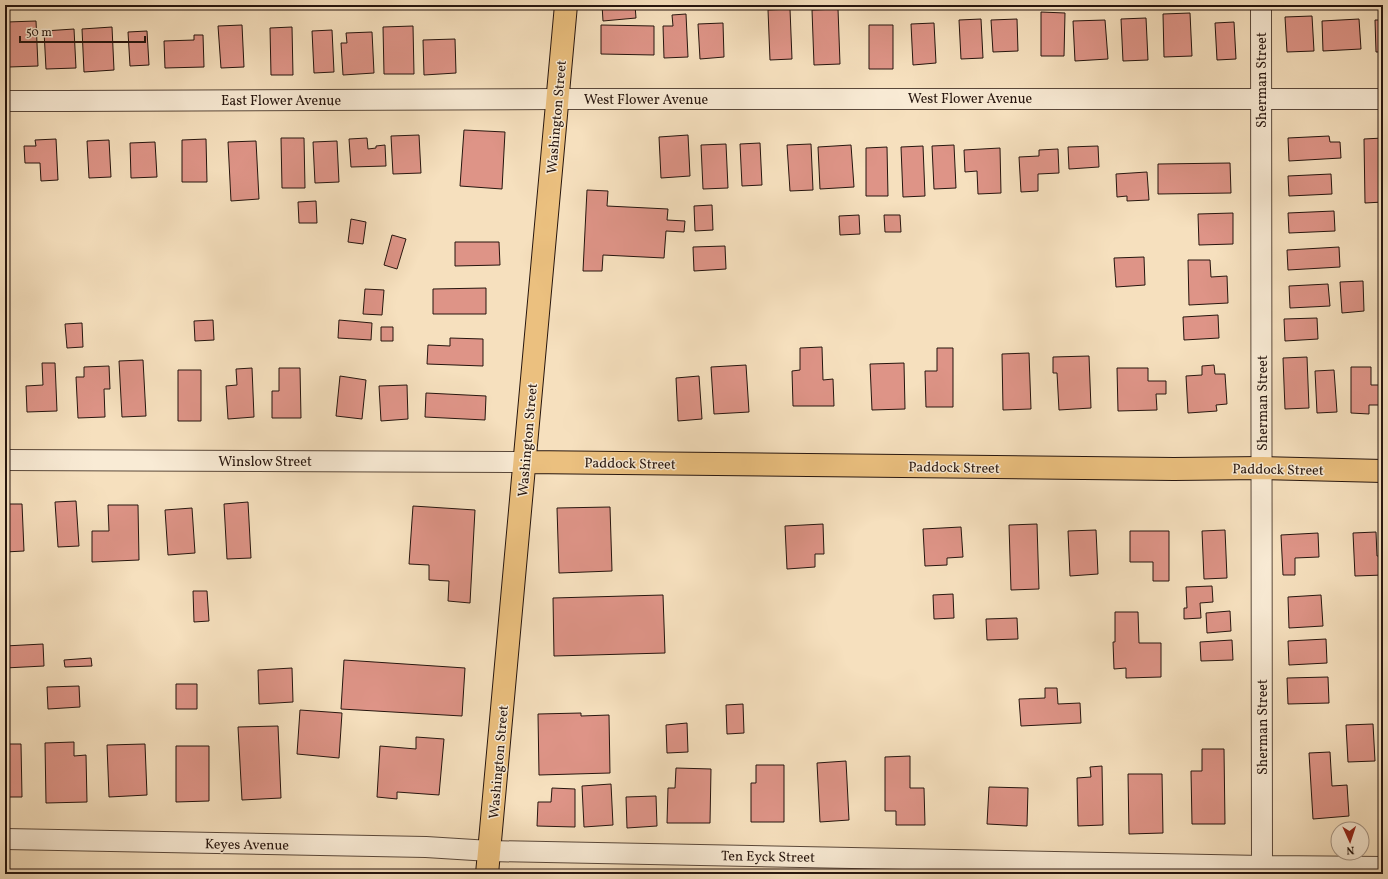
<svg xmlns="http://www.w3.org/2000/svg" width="1388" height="879" font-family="Vollkorn,serif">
<rect width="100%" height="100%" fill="#f6e0be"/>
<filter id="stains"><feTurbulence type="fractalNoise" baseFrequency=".005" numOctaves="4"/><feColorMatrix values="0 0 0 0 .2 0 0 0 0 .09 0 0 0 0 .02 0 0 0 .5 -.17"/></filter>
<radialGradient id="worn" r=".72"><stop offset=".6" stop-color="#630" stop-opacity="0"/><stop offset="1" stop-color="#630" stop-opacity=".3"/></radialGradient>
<path fill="#de9487" stroke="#26150e" d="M 602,5 L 635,5 L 636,18 L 603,21 Z
M 790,9 L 792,59 L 770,60 L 768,10 Z
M 838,9 L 840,64 L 814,65 L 812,10 Z
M 1041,12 L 1065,13 L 1064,56 L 1041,56 Z
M 1190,13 L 1192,56 L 1164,57 L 1163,14 Z
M 686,14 L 688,57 L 664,58 L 663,26 L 673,26 L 672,15 Z
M 1312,16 L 1314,51 L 1287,52 L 1285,17 Z
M 1146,18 L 1148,60 L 1123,61 L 1121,19 Z
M 981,19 L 983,58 L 961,59 L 959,20 Z
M 1017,19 L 1018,51 L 993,52 L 991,20 Z
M 1359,19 L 1361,49 L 1323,51 L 1322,21 Z
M 1105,20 L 1108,59 L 1075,61 L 1073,21 Z
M 1375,20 L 1383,20 L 1383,52 L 1376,52 Z
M 36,21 L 38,66 L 9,67 L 7,22 Z
M 1234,22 L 1236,59 L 1217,60 L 1215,23 Z
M 723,23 L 724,57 L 700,59 L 698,24 Z
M 934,23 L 936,63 L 913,65 L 911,24 Z
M 242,25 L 244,67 L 221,68 L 218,26 Z
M 601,25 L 654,26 L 654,55 L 601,54 Z
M 869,25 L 893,25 L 893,69 L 869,69 Z
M 413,26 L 414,74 L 384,74 L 383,27 Z
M 112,27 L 114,70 L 84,72 L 82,29 Z
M 292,27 L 293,75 L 271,75 L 270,28 Z
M 74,29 L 76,68 L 46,69 L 44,31 Z
M 332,30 L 334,72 L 314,73 L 312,31 Z
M 147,31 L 149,65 L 130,66 L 128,32 Z
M 372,32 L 374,73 L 343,75 L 341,43 L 347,43 L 346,33 Z
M 194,35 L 203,35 L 204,67 L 165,68 L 164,41 L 194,40 Z
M 455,39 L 456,73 L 424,75 L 423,40 Z
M 464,130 L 505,132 L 502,189 L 460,186 Z
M 419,135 L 421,173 L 393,174 L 391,136 Z
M 688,135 L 690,176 L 661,178 L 659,137 Z
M 1329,136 L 1330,142 L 1340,142 L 1341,158 L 1289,161 L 1288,138 Z
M 281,138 L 304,138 L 305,188 L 282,188 Z
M 367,138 L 368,149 L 376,148 L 376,146 L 385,145 L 386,166 L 351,167 L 349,139 Z
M 1383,138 L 1383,202 L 1365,203 L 1364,139 Z
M 56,139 L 58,180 L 41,181 L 40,163 L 25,163 L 24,146 L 36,146 L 35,140 Z
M 206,139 L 207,182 L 182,182 L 182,140 Z
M 109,140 L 111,177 L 89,178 L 87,141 Z
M 256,141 L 259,199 L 231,201 L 228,142 Z
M 337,141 L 339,182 L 315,183 L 313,142 Z
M 155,142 L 157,177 L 131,178 L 130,143 Z
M 760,143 L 762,185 L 742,186 L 740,144 Z
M 726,144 L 728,188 L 703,189 L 701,145 Z
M 811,144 L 813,190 L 790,191 L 787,145 Z
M 851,145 L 854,187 L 820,189 L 818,147 Z
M 954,145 L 956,188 L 934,189 L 932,146 Z
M 923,146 L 925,196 L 903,197 L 901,147 Z
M 1098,146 L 1099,167 L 1069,169 L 1068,147 Z
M 887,147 L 888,196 L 866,196 L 866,148 Z
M 1000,148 L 1001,193 L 978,194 L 977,171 L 965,172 L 964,150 Z
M 1058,149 L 1059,173 L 1038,174 L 1038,191 L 1021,192 L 1019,157 L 1039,156 L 1039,150 Z
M 1230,163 L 1231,193 L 1158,194 L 1158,164 Z
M 1147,172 L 1149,200 L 1127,201 L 1127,196 L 1117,197 L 1116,174 Z
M 1331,174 L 1332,194 L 1289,196 L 1288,176 Z
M 587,190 L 608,191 L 607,206 L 668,209 L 667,220 L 685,221 L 684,232 L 666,231 L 664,258 L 603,255 L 602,271 L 583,271 Z
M 316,201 L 317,223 L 299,223 L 298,202 Z
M 712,205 L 713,230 L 695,231 L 694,206 Z
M 1334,211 L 1335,231 L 1289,233 L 1288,213 Z
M 1233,213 L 1233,244 L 1199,245 L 1198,214 Z
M 859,215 L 860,234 L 840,235 L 839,216 Z
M 884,215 L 900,215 L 901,232 L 885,232 Z
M 351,219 L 366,222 L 363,244 L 348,242 Z
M 392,235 L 406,239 L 397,269 L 384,265 Z
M 455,242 L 499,242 L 500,265 L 455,266 Z
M 725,246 L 726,269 L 694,271 L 693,247 Z
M 1339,247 L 1340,267 L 1288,270 L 1287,250 Z
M 1144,257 L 1145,285 L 1116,287 L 1114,258 Z
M 1188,260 L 1210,260 L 1211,277 L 1227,276 L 1228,303 L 1189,305 Z
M 1363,281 L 1364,311 L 1342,313 L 1340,282 Z
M 1328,284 L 1330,306 L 1290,308 L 1289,286 Z
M 486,288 L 486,314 L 433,314 L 433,289 Z
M 365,289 L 384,290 L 382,315 L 363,314 Z
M 1218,315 L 1219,338 L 1184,340 L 1183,317 Z
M 1317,318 L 1318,339 L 1285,341 L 1284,319 Z
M 213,320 L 214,340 L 195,341 L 194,321 Z
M 339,320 L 372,323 L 371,340 L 338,338 Z
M 82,323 L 83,347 L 67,348 L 65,324 Z
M 381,327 L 393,327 L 393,341 L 381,341 Z
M 450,338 L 483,339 L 483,366 L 427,364 L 428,345 L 450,346 Z
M 822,347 L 823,380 L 833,379 L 834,406 L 793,406 L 792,371 L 800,370 L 800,348 Z
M 937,348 L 953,348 L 953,407 L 926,407 L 925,371 L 937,371 Z
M 1029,353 L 1031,409 L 1003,410 L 1002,354 Z
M 1089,356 L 1091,408 L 1059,410 L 1057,373 L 1053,373 L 1053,357 Z
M 1307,357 L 1309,408 L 1285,409 L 1283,358 Z
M 143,360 L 146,416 L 122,417 L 119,361 Z
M 42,363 L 55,363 L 57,411 L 27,412 L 26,386 L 43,385 Z
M 904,363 L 905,409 L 872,410 L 870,364 Z
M 746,365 L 749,412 L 714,414 L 711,367 Z
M 1214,365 L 1215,374 L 1225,374 L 1227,404 L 1216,405 L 1217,411 L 1188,413 L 1186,376 L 1202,375 L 1202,366 Z
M 109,366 L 110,389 L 104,389 L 105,417 L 78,418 L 76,377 L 84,377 L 84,367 Z
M 1351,367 L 1371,367 L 1371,385 L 1383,385 L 1383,405 L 1369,405 L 1369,414 L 1351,413 Z
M 252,368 L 254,417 L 228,419 L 226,386 L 237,385 L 236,369 Z
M 279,368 L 300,368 L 301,418 L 272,418 L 272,391 L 279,391 Z
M 1117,368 L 1148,368 L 1148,381 L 1166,381 L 1166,394 L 1156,394 L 1157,410 L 1118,411 Z
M 178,370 L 201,370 L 201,421 L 178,421 Z
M 1334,370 L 1337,412 L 1317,413 L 1315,371 Z
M 340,376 L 366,380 L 362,419 L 336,416 Z
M 699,376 L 702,419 L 678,421 L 676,378 Z
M 407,385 L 408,419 L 381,421 L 379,386 Z
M 426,393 L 486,396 L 485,420 L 425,417 Z
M 76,501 L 79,546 L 58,547 L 55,502 Z
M 248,502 L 251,558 L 227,559 L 224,504 Z
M 5,504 L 22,504 L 24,551 L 5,552 Z
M 108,505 L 138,505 L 139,560 L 92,562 L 92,531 L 109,531 Z
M 413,506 L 475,510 L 470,603 L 448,601 L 449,581 L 429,580 L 429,565 L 409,564 Z
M 610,507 L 612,571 L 559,573 L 557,508 Z
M 192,508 L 195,553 L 168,555 L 165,510 Z
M 823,524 L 824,554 L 815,554 L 815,567 L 787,569 L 785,526 Z
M 1037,524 L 1039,589 L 1011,590 L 1009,525 Z
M 961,527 L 963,557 L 947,558 L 947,565 L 925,566 L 923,529 Z
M 1096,530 L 1098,574 L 1070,576 L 1068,531 Z
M 1225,530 L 1227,578 L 1204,579 L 1202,531 Z
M 1130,531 L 1169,531 L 1169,581 L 1153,581 L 1153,562 L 1130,562 Z
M 1376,532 L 1377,556 L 1383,556 L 1383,575 L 1355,576 L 1353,533 Z
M 1318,533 L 1319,557 L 1295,558 L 1295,575 L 1283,575 L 1281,535 Z
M 1212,586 L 1213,602 L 1200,603 L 1201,618 L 1184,619 L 1184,608 L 1187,608 L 1186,587 Z
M 193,591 L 207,591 L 209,621 L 194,622 Z
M 953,594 L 954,618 L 934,619 L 933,595 Z
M 663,595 L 665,653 L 554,656 L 553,598 Z
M 1321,595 L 1323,626 L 1289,628 L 1288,597 Z
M 1383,598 L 1383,617 L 1380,618 L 1379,599 Z
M 1230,611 L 1231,631 L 1207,633 L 1206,613 Z
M 1115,612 L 1138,612 L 1139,643 L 1161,643 L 1161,677 L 1126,678 L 1126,668 L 1114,669 L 1113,642 L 1115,642 Z
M 1017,618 L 1018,639 L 987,640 L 986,619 Z
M 1326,639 L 1327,663 L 1289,665 L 1288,641 Z
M 1232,640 L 1233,660 L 1201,661 L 1200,642 Z
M 43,644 L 44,666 L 5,668 L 5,646 Z
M 91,658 L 92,666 L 65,667 L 64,660 Z
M 344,660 L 465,668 L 462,716 L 341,709 Z
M 292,668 L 293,702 L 259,704 L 258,670 Z
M 1328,677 L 1329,703 L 1288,704 L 1287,678 Z
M 176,684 L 197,684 L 197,709 L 176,709 Z
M 79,686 L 80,707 L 48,709 L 47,687 Z
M 1045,688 L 1057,688 L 1058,704 L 1080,703 L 1081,723 L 1021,726 L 1019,699 L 1045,698 Z
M 743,704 L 744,733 L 727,734 L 726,705 Z
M 300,710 L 342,713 L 339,758 L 297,754 Z
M 581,713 L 581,716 L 609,715 L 610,773 L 539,775 L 538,714 Z
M 687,723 L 688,752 L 667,753 L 666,725 Z
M 1379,723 L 1383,723 L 1383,749 L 1380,749 Z
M 1373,724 L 1375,761 L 1348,762 L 1346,725 Z
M 278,726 L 281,798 L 242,800 L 238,727 Z
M 416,737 L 444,739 L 439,795 L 397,792 L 397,799 L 377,797 L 380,746 L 416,749 Z
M 74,742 L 74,756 L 86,755 L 87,802 L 46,803 L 45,743 Z
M 5,744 L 21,744 L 22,797 L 5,797 Z
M 145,744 L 147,795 L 109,797 L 107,745 Z
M 176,746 L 209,746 L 209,801 L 176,802 Z
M 1202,749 L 1224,749 L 1225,824 L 1192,824 L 1191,771 L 1202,771 Z
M 1330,752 L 1332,786 L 1347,785 L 1349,816 L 1313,819 L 1309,753 Z
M 910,756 L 910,788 L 924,788 L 925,825 L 896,825 L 896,811 L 885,811 L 885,757 Z
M 846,761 L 849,820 L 820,822 L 817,763 Z
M 756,765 L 784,765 L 784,822 L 751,822 L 751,783 L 756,783 Z
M 1102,766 L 1103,825 L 1078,826 L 1077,778 L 1091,777 L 1090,767 Z
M 676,768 L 711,769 L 710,823 L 667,823 L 668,788 L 675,788 Z
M 1128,774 L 1162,774 L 1163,833 L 1129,834 Z
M 611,784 L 613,825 L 584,827 L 582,786 Z
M 989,787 L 1028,788 L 1027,826 L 987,824 Z
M 552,788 L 575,789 L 575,827 L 537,826 L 538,802 L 551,802 Z
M 656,796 L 657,826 L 627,828 L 626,797 Z"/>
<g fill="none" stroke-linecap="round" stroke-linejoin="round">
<defs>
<path id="minor" d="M 1261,5 L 1262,874
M 5,101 L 63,101 L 558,99 L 1383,99
M 5,460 L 525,462
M 5,839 L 426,847 L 490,851 L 1262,866 L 1383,867"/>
<path id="major" d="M 525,462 L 1174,469 L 1262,468 L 1383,471
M 487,874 L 566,5"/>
</defs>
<use href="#minor" stroke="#5a483a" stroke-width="22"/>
<use href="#major" stroke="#26150e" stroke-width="24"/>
<use href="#minor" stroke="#f9ebd5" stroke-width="20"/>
<use href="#major" stroke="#ebc07f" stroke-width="22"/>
</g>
<g text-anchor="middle" stroke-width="3" stroke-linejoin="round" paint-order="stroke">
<g font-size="14" fill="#26150e" stroke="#f9ebd5">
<text transform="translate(1261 80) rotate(-90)" y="5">Sherman Street</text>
<text x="970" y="103">West Flower Avenue</text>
<text x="646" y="104">West Flower Avenue</text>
<text x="281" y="105">East Flower Avenue</text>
<text transform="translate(556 117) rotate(-85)" y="5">Washington Street</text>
<text transform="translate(1262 403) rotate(-90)" y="5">Sherman Street</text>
<text transform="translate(527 440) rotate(-85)" y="5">Washington Street</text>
<text x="265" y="466">Winslow Street</text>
<text transform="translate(630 463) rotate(1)" y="5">Paddock Street</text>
<text transform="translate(954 467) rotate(1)" y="5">Paddock Street</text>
<text transform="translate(1278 469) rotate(1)" y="5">Paddock Street</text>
<text transform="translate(1262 727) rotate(-90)" y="5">Sherman Street</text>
<text transform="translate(498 762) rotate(-85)" y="5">Washington Street</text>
<text transform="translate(247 844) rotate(1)" y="5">Keyes Avenue</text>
<text transform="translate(768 856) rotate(1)" y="5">Ten Eyck Street</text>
</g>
</g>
<rect width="1388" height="879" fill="none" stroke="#f6e0be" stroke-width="20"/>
<rect x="6" y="6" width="1376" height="867" fill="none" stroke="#26150e" stroke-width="2"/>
<rect x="10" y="10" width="1368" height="859" fill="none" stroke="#26150e"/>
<g transform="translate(1350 841) rotate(177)"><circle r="19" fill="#f9ebd5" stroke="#a59585"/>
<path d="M0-3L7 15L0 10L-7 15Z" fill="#8f2418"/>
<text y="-6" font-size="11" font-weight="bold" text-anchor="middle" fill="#26150e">N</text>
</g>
<path d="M20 36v6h125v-6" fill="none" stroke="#26150e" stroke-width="2"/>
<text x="26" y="36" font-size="12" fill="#26150e" stroke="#f9ebd5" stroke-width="3" paint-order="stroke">50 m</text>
<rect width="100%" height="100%" filter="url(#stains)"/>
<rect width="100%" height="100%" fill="url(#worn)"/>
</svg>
